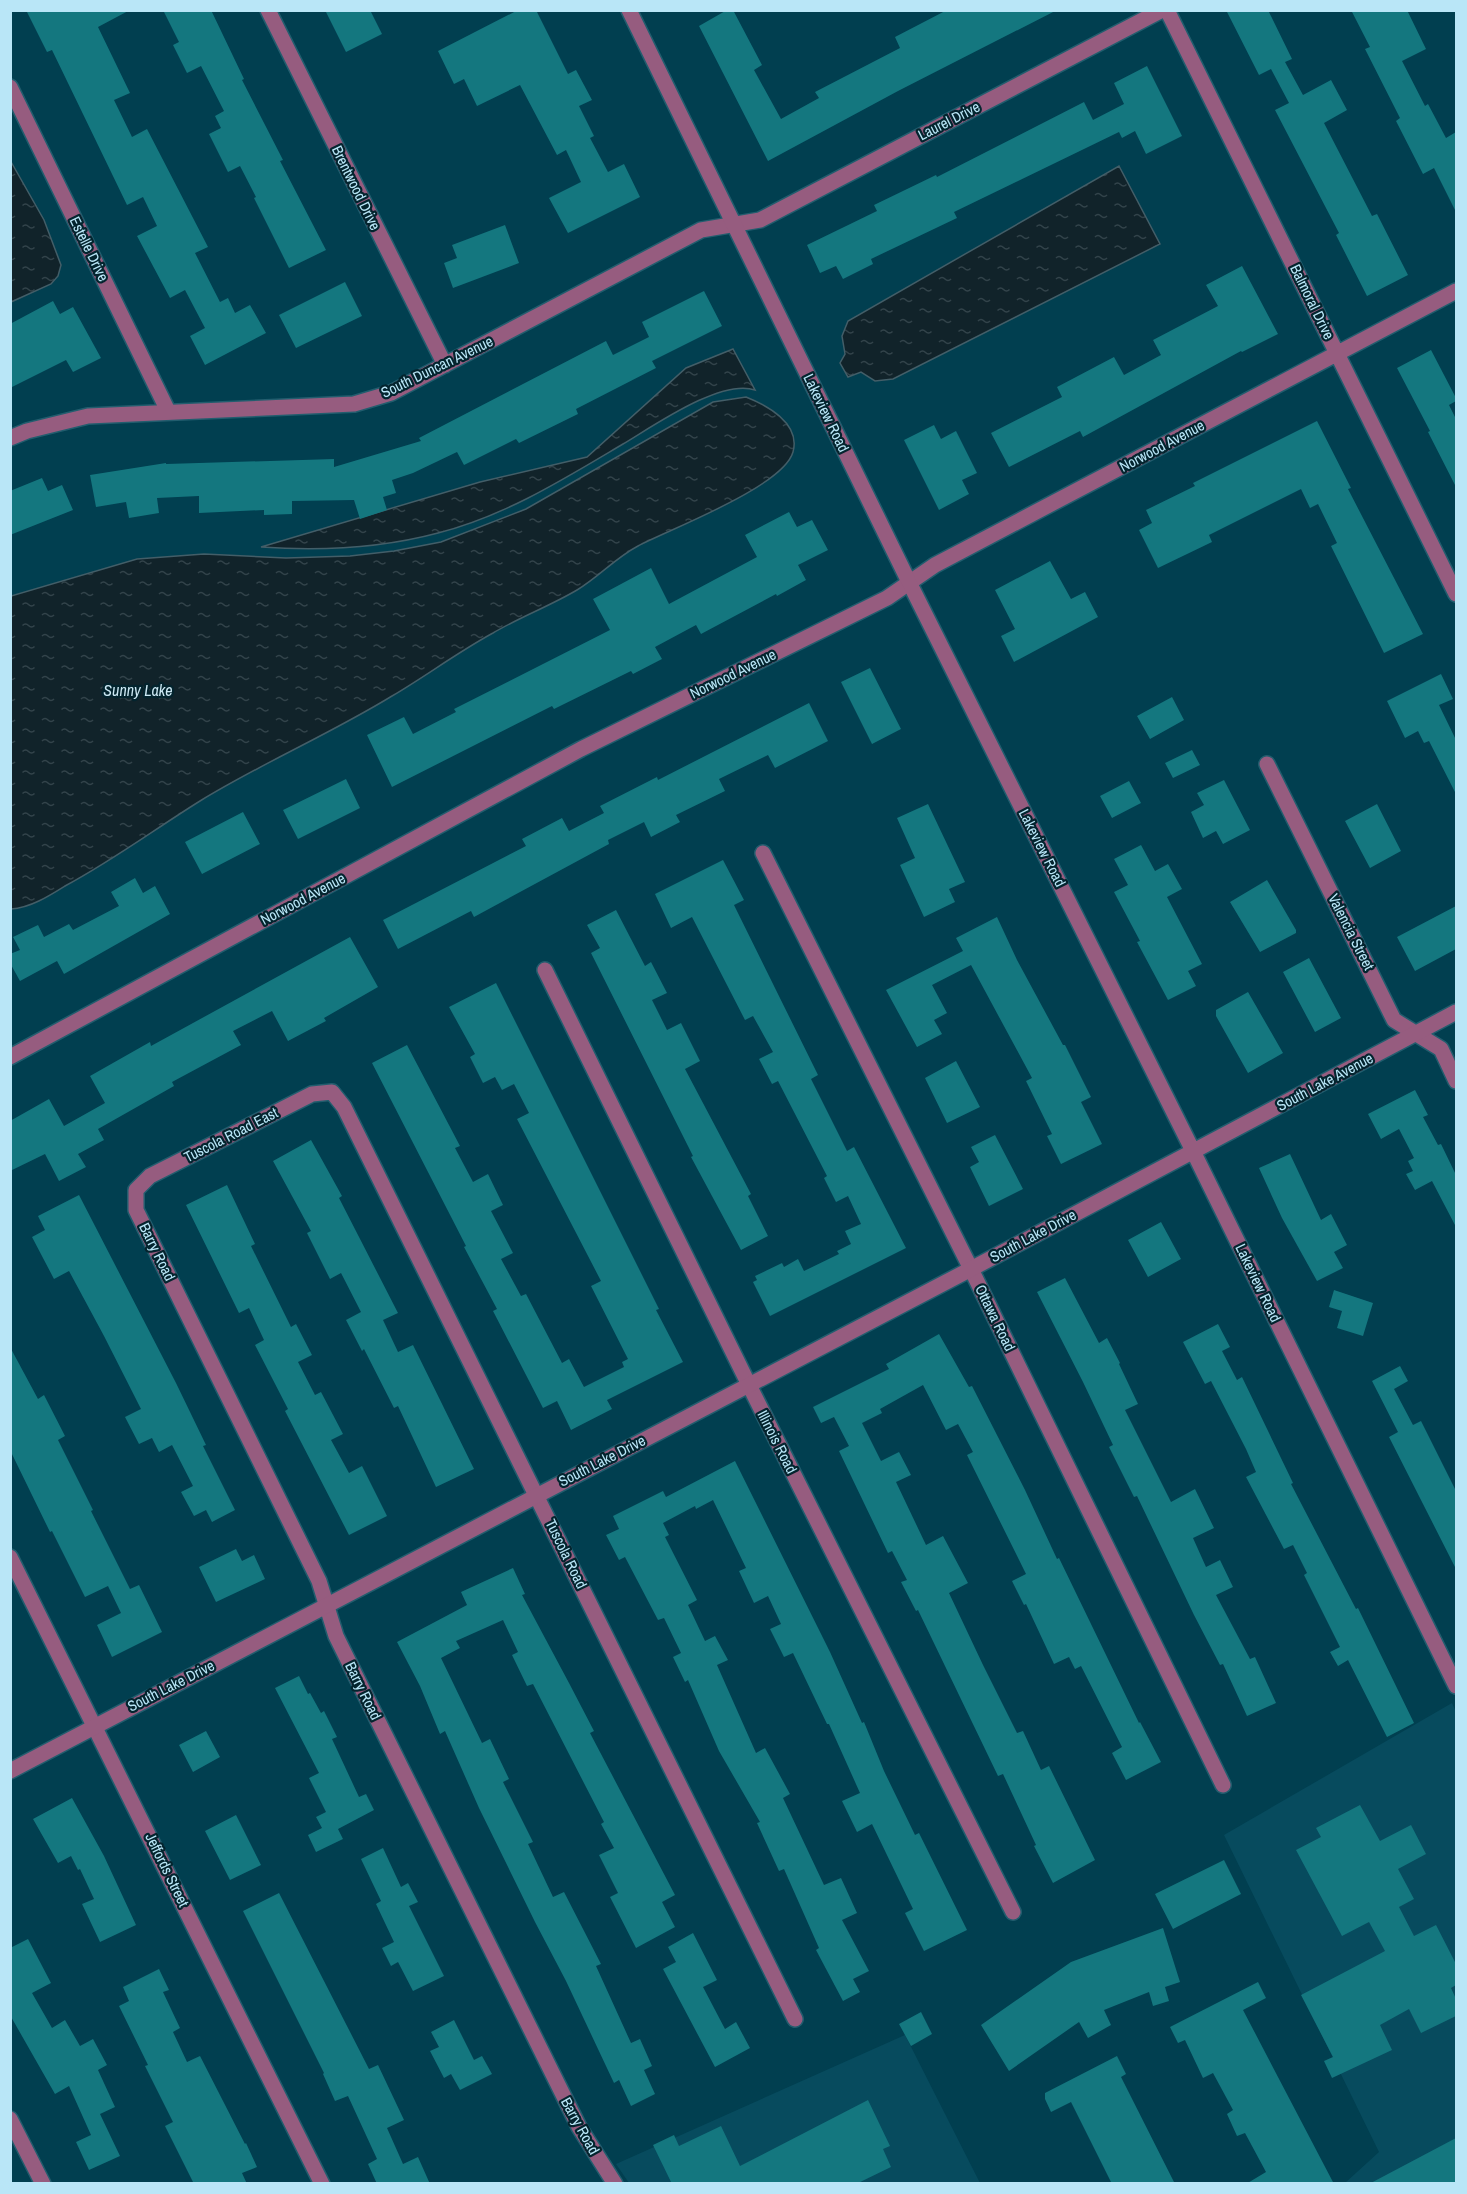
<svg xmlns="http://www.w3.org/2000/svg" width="1467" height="2194" font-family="'Archivo Narrow',sans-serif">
<defs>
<pattern id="water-ripples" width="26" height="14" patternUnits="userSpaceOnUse" patternTransform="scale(1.5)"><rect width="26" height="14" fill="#11232a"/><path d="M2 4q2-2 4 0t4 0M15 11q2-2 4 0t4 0" fill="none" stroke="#32434a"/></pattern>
</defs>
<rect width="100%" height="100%" fill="#013f50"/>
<path fill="#074b5e" d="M 1452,1703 L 1456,1712 L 1456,2183 L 1345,2183 L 1379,2152 L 1224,1835 Z
M 905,2035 L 980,2183 L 629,2183 L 616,2164 Z"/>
<path fill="url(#water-ripples)" stroke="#435e68" stroke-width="1.5" d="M 10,160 L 44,220 L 61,265 L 58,276 L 51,284 L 11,302 Z
M 1119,166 L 1160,244 L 893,379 L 875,381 L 861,372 L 848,377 L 840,363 L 845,354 L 842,336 L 848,321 Z
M 733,349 L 755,390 C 721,378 652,427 623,444 C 564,479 505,516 438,533 C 382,548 319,551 261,547 L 480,482 L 587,457 L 686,368 Z
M 746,397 C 766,405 801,423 793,452 C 783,487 670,529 638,546 C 615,558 599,577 577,590 C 550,606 520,617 493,633 C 458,652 426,676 392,696 C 330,734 262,763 200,801 C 155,829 112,861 65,886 C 49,896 30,908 11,909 L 11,596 L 137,559 L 204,554 L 286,558 L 350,556 L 394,551 L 441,542 L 526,509 L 713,402 Z"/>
<path fill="#14777f" d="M 26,10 L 130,10 L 98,27 L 130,93 L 114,100 L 132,137 L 147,129 L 208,247 L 195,253 L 220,302 L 228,298 L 235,313 L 250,305 L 266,333 L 205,365 L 190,336 L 205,328 L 185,290 L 170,298 L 137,236 L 157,226 L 143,197 L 127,205 L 52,50 L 47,52 Z
M 163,10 L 211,10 L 244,79 L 242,80 L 283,160 L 280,161 L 326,250 L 289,268 L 254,198 L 256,197 L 240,166 L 228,172 L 209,134 L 221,128 L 215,116 L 224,111 L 201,66 L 187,73 L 173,45 L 179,42 Z
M 325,10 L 370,10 L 382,34 L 346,52 Z
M 518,10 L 536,10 L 568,74 L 576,70 L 592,100 L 579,106 L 594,136 L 590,138 L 608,172 L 624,164 L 640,197 L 568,233 L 549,198 L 581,182 L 566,150 L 557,155 L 520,85 L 477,106 L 464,79 L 454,84 L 438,51 Z
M 727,10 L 733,10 L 762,65 L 754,70 L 781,119 L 819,98 L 815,92 L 900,48 L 895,37 L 947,10 L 1057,10 L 898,91 L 768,161 L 699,26 Z
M 1226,10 L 1268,10 L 1292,59 L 1285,62 L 1303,95 L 1331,80 L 1347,110 L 1324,123 L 1372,216 L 1377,214 L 1408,275 L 1367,296 L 1336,235 L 1339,233 L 1275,110 L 1289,103 L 1271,69 L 1259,75 Z
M 1351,10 L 1407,10 L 1426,49 L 1402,61 L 1425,106 L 1428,104 L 1446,138 L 1456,132 L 1456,212 L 1434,168 L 1423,174 L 1396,121 L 1400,118 L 1365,49 L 1370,47 Z
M 1147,66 L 1182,136 L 1146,154 L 1135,131 L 1122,138 L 1119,132 L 954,212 L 957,218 L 871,259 L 873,264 L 843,279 L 836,266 L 820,273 L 807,245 L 877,211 L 874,205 L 936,175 L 937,177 L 1084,102 L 1093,120 L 1124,104 L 1114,83 Z
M 505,225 L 519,263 L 453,288 L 444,263 L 457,258 L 452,245 Z
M 1242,266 L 1278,334 L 1242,352 L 1241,351 L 1083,437 L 1080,431 L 1009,467 L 991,433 L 1062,397 L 1057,387 L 1114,357 L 1124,375 L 1161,355 L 1153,340 L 1218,306 L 1206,285 Z
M 345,282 L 362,316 L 296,348 L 279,315 Z
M 704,291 L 722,326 L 652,361 L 656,368 L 576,409 L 578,414 L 519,443 L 516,439 L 464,465 L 457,452 L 413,473 L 392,480 L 396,493 L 383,497 L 387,510 L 360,519 L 354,500 L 292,501 L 292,514 L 264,515 L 264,510 L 199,513 L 199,496 L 157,498 L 159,513 L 129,518 L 126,502 L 96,507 L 90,475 L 166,463 L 166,464 L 334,459 L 334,467 L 421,441 L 419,438 L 606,341 L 613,355 L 649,337 L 642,322 Z
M 53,301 L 60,314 L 73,307 L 101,358 L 73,372 L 66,360 L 10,388 L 10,324 Z
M 1431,350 L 1456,398 L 1456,401 L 1449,405 L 1456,419 L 1456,487 L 1428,432 L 1430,431 L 1397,368 Z
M 1317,421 L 1351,488 L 1348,489 L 1423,634 L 1384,653 L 1331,546 L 1337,543 L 1318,504 L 1310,508 L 1301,489 L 1209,535 L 1212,542 L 1158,568 L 1139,530 L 1152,523 L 1146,510 L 1195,486 L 1193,483 Z
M 934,425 L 941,439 L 956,431 L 977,473 L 962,480 L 969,494 L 939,510 L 904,440 Z
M 42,478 L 48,491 L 62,485 L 73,510 L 10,535 L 10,491 Z
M 789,512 L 797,527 L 812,520 L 828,550 L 798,565 L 806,580 L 777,596 L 776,594 L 701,634 L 696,625 L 655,647 L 662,659 L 633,674 L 631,671 L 554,709 L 552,706 L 392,787 L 367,735 L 404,717 L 413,734 L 456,712 L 454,709 L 610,630 L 593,599 L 651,568 L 669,604 L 757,557 L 745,535 Z
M 1050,561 L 1071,599 L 1085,592 L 1098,617 L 1014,662 L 1001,636 L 1015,629 L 995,590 Z
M 870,668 L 901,729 L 872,744 L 841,682 Z
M 1441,674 L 1453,699 L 1439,705 L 1456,740 L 1456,794 L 1429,741 L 1424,743 L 1418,731 L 1405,738 L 1387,701 Z
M 1172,697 L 1184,720 L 1150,739 L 1137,716 Z
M 809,703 L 828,741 L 775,768 L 768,755 L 719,779 L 725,791 L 676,815 L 680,822 L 651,837 L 644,822 L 608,840 L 609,844 L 474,917 L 471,911 L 398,949 L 383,920 L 526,846 L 522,839 L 562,818 L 569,831 L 604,813 L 600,806 L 657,777 L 658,780 Z
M 1192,750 L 1200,765 L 1173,778 L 1165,763 Z
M 346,779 L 360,808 L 298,839 L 283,810 Z
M 1224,780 L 1250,830 L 1223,844 L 1216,831 L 1203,838 L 1191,812 L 1204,805 L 1197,793 Z
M 1129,781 L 1141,803 L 1112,818 L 1100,796 Z
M 928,804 L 965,882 L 949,889 L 955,902 L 924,917 L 900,865 L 915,858 L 897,818 Z
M 1377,804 L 1401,851 L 1370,868 L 1345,821 Z
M 243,812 L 260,844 L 202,874 L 185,842 Z
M 1141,845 L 1155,871 L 1168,864 L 1182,889 L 1167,897 L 1202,964 L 1188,971 L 1196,986 L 1168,1000 L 1137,942 L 1140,941 L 1114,892 L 1128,885 L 1114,859 Z
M 723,860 L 744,900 L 734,905 L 818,1075 L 811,1079 L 847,1151 L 854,1147 L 906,1248 L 770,1316 L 753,1282 L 757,1280 L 755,1276 L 782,1263 L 784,1267 L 798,1259 L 804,1271 L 839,1254 L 837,1251 L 851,1244 L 845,1231 L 861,1224 L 848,1196 L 836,1202 L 824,1178 L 827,1176 L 778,1081 L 772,1084 L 759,1059 L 773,1052 L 753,1016 L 745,1020 L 692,917 L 671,928 L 655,894 Z
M 135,878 L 143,893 L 155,886 L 170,914 L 64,974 L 57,961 L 20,981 L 10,963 L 10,954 L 20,950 L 13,937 L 38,925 L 44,937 L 69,924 L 73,930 L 119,906 L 111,892 Z
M 1267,880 L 1296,930 L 1296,933 L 1260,952 L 1230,902 Z
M 1456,906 L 1456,949 L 1415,971 L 1397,937 Z
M 616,910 L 645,966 L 651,962 L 667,993 L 652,1000 L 667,1030 L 681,1023 L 700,1061 L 685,1069 L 751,1194 L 748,1196 L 768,1236 L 741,1250 L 691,1157 L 693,1156 L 591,953 L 600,948 L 587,925 Z
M 997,917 L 1017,960 L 1063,1045 L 1065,1045 L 1091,1097 L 1081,1102 L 1102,1144 L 1061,1164 L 1047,1136 L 1052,1134 L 1026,1081 L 1032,1078 L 971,965 L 932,985 L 947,1013 L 934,1020 L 942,1034 L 917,1047 L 886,990 L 963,951 L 956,938 Z
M 350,937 L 378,987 L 324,1018 L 326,1021 L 288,1041 L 272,1011 L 233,1031 L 241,1045 L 172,1082 L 174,1086 L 98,1129 L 104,1140 L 78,1154 L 86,1167 L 59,1181 L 45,1154 L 10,1171 L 10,1121 L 49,1099 L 64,1126 L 105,1103 L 90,1076 L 150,1042 L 151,1046 Z
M 1309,958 L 1341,1018 L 1315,1032 L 1283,972 Z
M 496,983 L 659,1309 L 656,1310 L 683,1362 L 607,1400 L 612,1409 L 571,1430 L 557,1401 L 543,1408 L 493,1311 L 497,1309 L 464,1247 L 466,1246 L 372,1063 L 407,1045 L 460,1146 L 455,1148 L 473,1182 L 488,1174 L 503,1205 L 491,1211 L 513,1253 L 501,1259 L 521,1296 L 526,1294 L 562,1363 L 569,1359 L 584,1387 L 624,1367 L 622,1362 L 628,1359 L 591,1286 L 601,1281 L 517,1119 L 529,1113 L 514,1084 L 502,1090 L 495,1077 L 483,1083 L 470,1057 L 475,1054 L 449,1007 Z
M 1248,992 L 1283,1053 L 1248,1073 L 1216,1016 L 1216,1010 Z
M 956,1061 L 980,1107 L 947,1123 L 925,1078 Z
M 1415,1090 L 1428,1115 L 1423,1117 L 1438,1145 L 1441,1144 L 1456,1175 L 1456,1227 L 1432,1181 L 1415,1190 L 1406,1174 L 1413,1171 L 1408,1161 L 1414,1158 L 1399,1129 L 1381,1139 L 1368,1114 Z
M 995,1135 L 1023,1189 L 989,1206 L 970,1167 L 979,1162 L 971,1147 Z
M 311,1140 L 342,1196 L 339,1198 L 398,1313 L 383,1320 L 398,1352 L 413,1345 L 474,1469 L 436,1487 L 398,1406 L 394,1408 L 364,1349 L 362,1351 L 346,1320 L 361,1312 L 341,1273 L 330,1279 L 307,1233 L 311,1231 L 273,1161 Z
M 1290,1154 L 1321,1220 L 1331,1214 L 1347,1245 L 1334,1252 L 1343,1268 L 1317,1281 L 1282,1218 L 1259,1168 Z
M 227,1185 L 255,1244 L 251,1246 L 291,1327 L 296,1324 L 312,1355 L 298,1362 L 315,1395 L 321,1392 L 343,1434 L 331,1440 L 349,1473 L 362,1466 L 387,1516 L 349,1535 L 285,1411 L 288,1409 L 255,1345 L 264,1340 L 249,1308 L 239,1313 L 186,1205 Z
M 79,1195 L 176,1383 L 206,1445 L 203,1446 L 235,1510 L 212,1522 L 206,1510 L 194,1516 L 181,1492 L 193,1486 L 172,1445 L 159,1452 L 152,1438 L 139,1444 L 125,1417 L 141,1409 L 104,1336 L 69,1271 L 54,1279 L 32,1237 L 45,1230 L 38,1216 Z
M 1161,1222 L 1181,1259 L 1148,1277 L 1128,1240 Z
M 1065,1278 L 1099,1343 L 1107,1338 L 1120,1363 L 1119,1364 L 1138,1404 L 1125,1410 L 1171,1502 L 1195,1489 L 1214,1528 L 1193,1538 L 1206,1567 L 1220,1560 L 1233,1587 L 1216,1595 L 1250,1659 L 1255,1657 L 1276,1703 L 1247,1716 L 1223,1664 L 1220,1665 L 1194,1615 L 1137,1496 L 1134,1497 L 1109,1447 L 1113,1445 L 1083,1382 L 1037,1292 Z
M 1334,1290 L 1373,1303 L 1363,1336 L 1337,1328 L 1342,1311 L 1329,1307 Z
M 1218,1324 L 1230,1347 L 1222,1351 L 1237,1380 L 1242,1377 L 1293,1483 L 1291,1484 L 1356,1609 L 1358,1608 L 1414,1723 L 1387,1737 L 1348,1660 L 1338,1666 L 1330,1652 L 1340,1647 L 1304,1575 L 1307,1573 L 1293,1545 L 1284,1549 L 1246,1477 L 1256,1472 L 1246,1449 L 1211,1381 L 1205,1384 L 1183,1342 Z
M 939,1334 L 969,1387 L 972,1386 L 1025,1490 L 1057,1559 L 1059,1558 L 1139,1723 L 1140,1722 L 1161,1762 L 1126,1780 L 1112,1753 L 1122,1747 L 1081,1666 L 1075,1669 L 1069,1657 L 1054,1664 L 1026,1604 L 1024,1605 L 1012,1581 L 1026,1574 L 967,1455 L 973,1452 L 958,1424 L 946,1430 L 923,1385 L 880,1409 L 882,1413 L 862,1423 L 881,1461 L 899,1452 L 911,1475 L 896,1482 L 926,1545 L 943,1536 L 968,1583 L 949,1593 L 983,1665 L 1017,1733 L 1023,1731 L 1041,1770 L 1049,1766 L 1095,1860 L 1053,1883 L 1034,1846 L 1036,1845 L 1003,1774 L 998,1776 L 918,1610 L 916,1611 L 901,1582 L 907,1580 L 892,1551 L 888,1553 L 839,1451 L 849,1446 L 834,1417 L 821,1423 L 813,1407 L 889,1369 L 886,1364 Z
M 10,1347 L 38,1399 L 44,1395 L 65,1436 L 58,1440 L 93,1510 L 91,1511 L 130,1589 L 139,1585 L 162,1632 L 112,1657 L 97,1625 L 121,1613 L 108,1586 L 85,1597 L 52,1531 L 50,1532 L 10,1450 Z
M 1400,1366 L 1408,1381 L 1394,1389 L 1413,1425 L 1421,1421 L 1456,1491 L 1456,1569 L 1389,1437 L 1398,1432 L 1372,1381 Z
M 735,1461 L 830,1652 L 862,1723 L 864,1722 L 884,1771 L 915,1835 L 919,1833 L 967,1930 L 924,1951 L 905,1913 L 913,1909 L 872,1824 L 857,1832 L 842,1801 L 860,1793 L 829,1724 L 827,1724 L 793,1653 L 784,1657 L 770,1629 L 781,1624 L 768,1596 L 754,1603 L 739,1571 L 746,1568 L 713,1500 L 696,1509 L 695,1506 L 663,1523 L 669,1535 L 665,1537 L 697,1600 L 688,1605 L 705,1641 L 715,1636 L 728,1660 L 717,1665 L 756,1753 L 765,1748 L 790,1794 L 783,1798 L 824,1885 L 841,1878 L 857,1913 L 842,1920 L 869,1971 L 853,1979 L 860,1992 L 843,2001 L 816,1950 L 819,1948 L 784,1869 L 779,1871 L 757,1823 L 760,1822 L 719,1751 L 688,1680 L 685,1682 L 673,1657 L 681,1653 L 664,1618 L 658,1620 L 625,1557 L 619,1560 L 606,1535 L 619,1529 L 613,1516 L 663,1491 L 666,1497 Z
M 236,1549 L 242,1561 L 254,1555 L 265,1579 L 216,1602 L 199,1567 Z
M 513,1568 L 525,1594 L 522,1595 L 569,1683 L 594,1731 L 590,1733 L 675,1895 L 662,1902 L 675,1927 L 636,1948 L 610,1897 L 618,1893 L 599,1855 L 614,1848 L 601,1824 L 604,1822 L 533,1684 L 527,1686 L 512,1655 L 518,1652 L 503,1620 L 456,1641 L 460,1648 L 441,1658 L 482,1743 L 490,1739 L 509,1779 L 503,1782 L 533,1842 L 528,1844 L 553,1897 L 564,1892 L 601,1964 L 596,1966 L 631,2043 L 640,2039 L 652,2066 L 644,2070 L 655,2094 L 631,2106 L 619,2080 L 614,2083 L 566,1981 L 535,1922 L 479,1808 L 445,1731 L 440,1734 L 420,1686 L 397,1642 L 467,1605 L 461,1592 Z
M 299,1676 L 308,1694 L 310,1693 L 321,1713 L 324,1711 L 337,1737 L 332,1739 L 359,1797 L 366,1794 L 374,1810 L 338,1829 L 343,1839 L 316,1852 L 308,1835 L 322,1828 L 316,1817 L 326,1812 L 309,1778 L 319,1773 L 275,1688 Z
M 206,1731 L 220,1757 L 193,1772 L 179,1745 Z
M 72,1798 L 104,1856 L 136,1925 L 100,1942 L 82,1904 L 94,1899 L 80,1869 L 78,1870 L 71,1856 L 58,1863 L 33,1819 Z
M 1360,1805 L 1380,1841 L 1411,1825 L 1426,1854 L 1398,1869 L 1414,1899 L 1399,1907 L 1414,1936 L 1436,1925 L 1456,1964 L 1456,1985 L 1451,1988 L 1456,1999 L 1456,2016 L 1421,2033 L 1409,2009 L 1380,2025 L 1392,2050 L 1332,2078 L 1324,2061 L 1333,2057 L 1301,1995 L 1385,1951 L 1369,1922 L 1342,1936 L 1296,1850 L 1321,1837 L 1316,1828 Z
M 236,1815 L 261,1865 L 230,1880 L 205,1831 Z
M 383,1848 L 401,1887 L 408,1883 L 418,1902 L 409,1906 L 444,1976 L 413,1991 L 398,1962 L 391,1966 L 382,1948 L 394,1942 L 376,1904 L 381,1901 L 361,1859 Z
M 1224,1860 L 1241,1894 L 1173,1929 L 1155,1894 Z
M 279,1893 L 369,2069 L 378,2065 L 404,2120 L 387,2128 L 403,2164 L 418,2157 L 430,2184 L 377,2184 L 368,2164 L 377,2159 L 348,2096 L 335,2101 L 323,2074 L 324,2073 L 243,1911 Z
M 1163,1928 L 1180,1982 L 1165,1987 L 1169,2001 L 1153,2006 L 1149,1992 L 1104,2010 L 1111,2025 L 1088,2038 L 1079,2022 L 1009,2071 L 981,2025 L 1071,1962 Z
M 693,1933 L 717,1980 L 703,1987 L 725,2029 L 736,2022 L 750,2048 L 715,2067 L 663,1969 L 676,1962 L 668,1947 Z
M 28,1939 L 51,1983 L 32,1993 L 52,2028 L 65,2020 L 80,2046 L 93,2039 L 107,2065 L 98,2070 L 115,2107 L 100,2114 L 120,2156 L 89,2170 L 76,2142 L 91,2135 L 69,2086 L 55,2094 L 10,2015 L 10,1948 Z
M 159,1969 L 169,1990 L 163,1992 L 180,2028 L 173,2032 L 187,2062 L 200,2056 L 245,2144 L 246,2143 L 257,2167 L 242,2173 L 247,2184 L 194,2184 L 165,2126 L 173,2122 L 145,2066 L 148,2065 L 119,2006 L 129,2001 L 123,1987 Z
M 1258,1982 L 1266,1998 L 1243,2010 L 1334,2184 L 1246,2184 L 1266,2172 L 1245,2133 L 1237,2136 L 1227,2114 L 1233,2110 L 1213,2073 L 1203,2078 L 1185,2040 L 1178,2043 L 1170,2027 Z
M 921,2012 L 932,2034 L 911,2046 L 899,2024 Z
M 454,2020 L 474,2060 L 482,2056 L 492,2074 L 460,2090 L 451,2074 L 444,2078 L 430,2051 L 439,2047 L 431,2032 Z
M 1117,2056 L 1126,2074 L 1121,2077 L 1175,2184 L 1112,2184 L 1071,2102 L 1051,2112 L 1045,2099 L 1045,2093 Z
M 868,2100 L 890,2146 L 883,2149 L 891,2167 L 856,2184 L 672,2184 L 653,2145 L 674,2135 L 679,2146 L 721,2126 L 740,2166 Z
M 1456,2138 L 1456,2184 L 1369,2184 Z"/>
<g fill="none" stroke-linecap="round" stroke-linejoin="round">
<defs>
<path id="minor" d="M 268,10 L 445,365
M 1167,10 L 1456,594
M 10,87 L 168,411
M 10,438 L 27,431 L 88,416 L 354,404 L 391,393 L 701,230 L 760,220 L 1162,10
M 1267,764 L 1394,1020 L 1441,1049 L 1456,1081
M 763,853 L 971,1269 L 1223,1785
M 545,970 L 749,1385 L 1013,1912
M 10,1057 L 581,749 L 887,598 L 935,565 L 1456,291
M 10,1557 L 322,2184
M 10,2119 L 43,2184
M 615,2184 L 579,2127 L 336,1636 L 319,1581 L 136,1210 L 136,1190 L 150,1176 L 312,1094 L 332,1092 L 344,1107 L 795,2019"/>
<path id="tertiary" d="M 629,10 L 909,582 L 1193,1151 L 1456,1686
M 10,1771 L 971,1269 L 1456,1012"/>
</defs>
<use href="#minor" stroke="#225d6e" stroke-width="18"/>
<use href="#tertiary" stroke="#225d6e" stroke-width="18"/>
<use href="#minor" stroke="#965c7f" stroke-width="15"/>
<use href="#tertiary" stroke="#965c7f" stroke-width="15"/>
</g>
<g text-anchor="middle" stroke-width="4.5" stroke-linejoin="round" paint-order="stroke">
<g font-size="15" fill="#b9e6f7" stroke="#03242e">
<text transform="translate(949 121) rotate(-27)" y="5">Laurel Drive</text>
<text transform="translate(356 188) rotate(64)" y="5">Brentwood Drive</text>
<text transform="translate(89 249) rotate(64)" y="5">Estelle Drive</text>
<text transform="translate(1312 302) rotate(64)" y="5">Balmoral Drive</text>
<text transform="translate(437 367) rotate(-26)" y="5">South Duncan Avenue</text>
<text transform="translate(826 413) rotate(64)" y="5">Lakeview Road</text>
<text transform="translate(1162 446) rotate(-28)" y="5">Norwood Avenue</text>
<text transform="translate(733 674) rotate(-26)" y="5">Norwood Avenue</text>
<text transform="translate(1042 848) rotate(63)" y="5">Lakeview Road</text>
<text transform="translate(303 899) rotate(-28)" y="5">Norwood Avenue</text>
<text transform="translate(1351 932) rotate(63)" y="5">Valencia Street</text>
<text transform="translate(1325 1082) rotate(-28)" y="5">South Lake Avenue</text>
<text transform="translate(231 1135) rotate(-27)" y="5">Tuscola Road East</text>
<text transform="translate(1033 1236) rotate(-28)" y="5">South Lake Drive</text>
<text transform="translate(157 1252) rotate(64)" y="5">Barry Road</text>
<text transform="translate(1258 1283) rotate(64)" y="5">Lakeview Road</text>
<text transform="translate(995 1318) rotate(64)" y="5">Ottawa Road</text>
<text transform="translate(777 1442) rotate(63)" y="5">Illinois Road</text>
<text transform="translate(602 1461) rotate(-27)" y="5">South Lake Drive</text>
<text transform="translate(566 1554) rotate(64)" y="5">Tuscola Road</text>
<text transform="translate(171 1686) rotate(-27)" y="5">South Lake Drive</text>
<text transform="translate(363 1691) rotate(64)" y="5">Barry Road</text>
<text transform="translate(167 1870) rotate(64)" y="5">Jeffords Street</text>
<text transform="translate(580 2126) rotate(61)" y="5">Barry Road</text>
</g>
<g font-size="16" font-style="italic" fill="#cde9f4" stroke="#03242e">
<text x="138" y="696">Sunny Lake</text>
</g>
</g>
<rect width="1467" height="2194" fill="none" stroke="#b9e6f7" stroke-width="24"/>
</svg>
